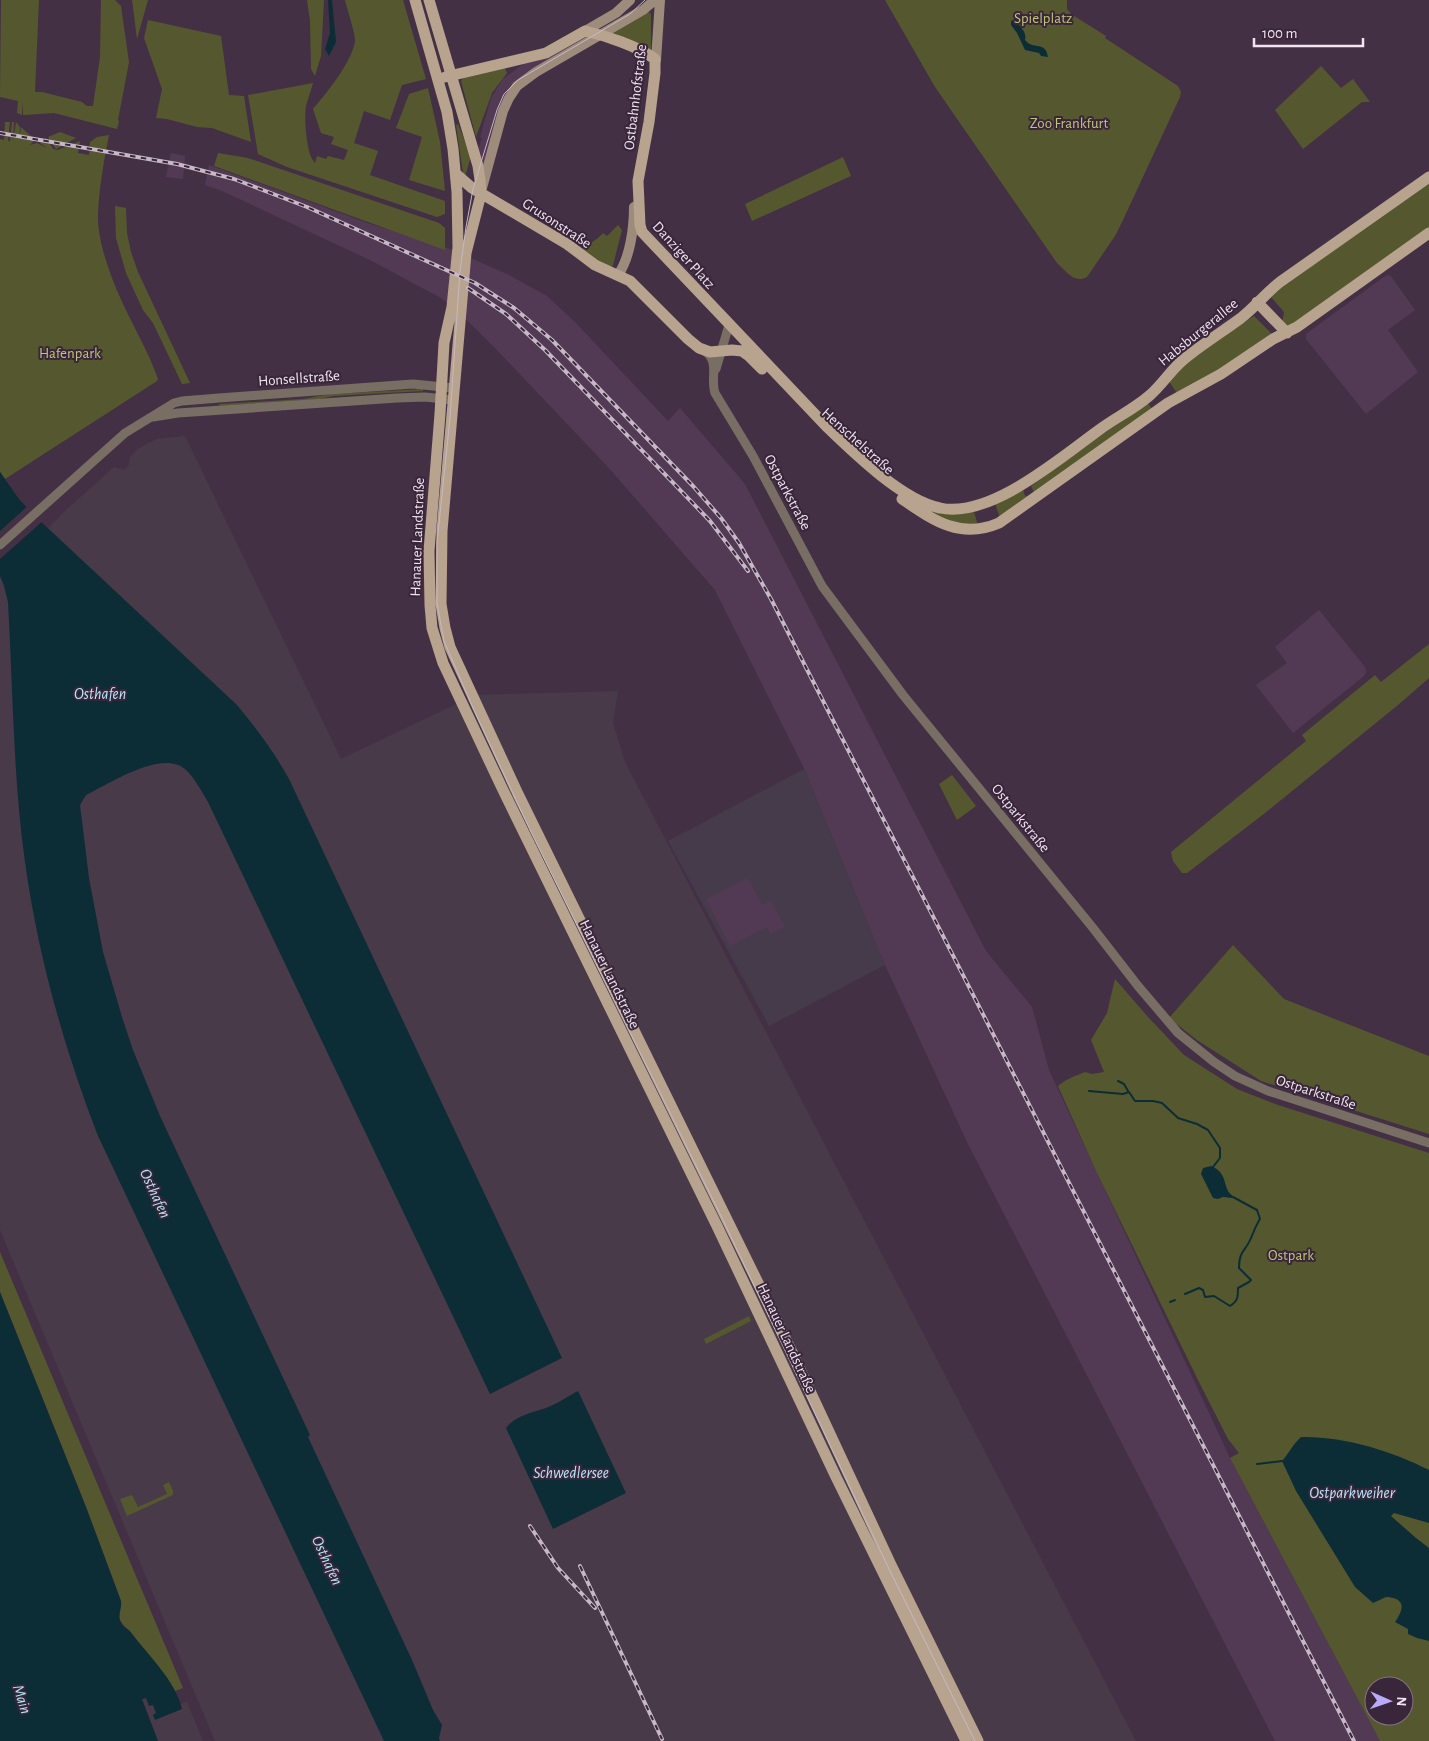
<svg xmlns="http://www.w3.org/2000/svg" width="1429" height="1741" font-family="'Alegreya Sans',sans-serif">
<rect width="100%" height="100%" fill="#443045"/>
<path fill="#463b4a" d="M 804,769 L 885,965 L 769,1026 L 668,841 Z"/>
<path fill="#483a49" d="M 185,436 L 341,759 L 475,695 L 618,691 L 613,723 L 625,762 L 1136,1741 L 215,1741 L 0,1230 L 0,577 L 66,510 L 114,467 L 124,470 L 129,465 L 130,457 L 139,448 L 157,439 Z
M 173,1687 L 180,1704 L 187,1702 L 203,1741 L 158,1741 L 154,1731 L 38,1741 Z"/>
<path fill="#533a54" d="M 582,36 L 592,37 L 515,84 L 483,171 L 478,149 L 482,138 L 480,137 L 491,98 L 503,79 L 526,62 Z
M 171,153 L 185,156 L 183,179 L 166,177 Z
M 209,165 L 376,226 L 445,247 L 507,274 L 547,296 L 575,322 L 668,421 L 680,408 L 745,484 L 986,951 L 1032,1007 L 1049,1070 L 1230,1458 L 1380,1741 L 1275,1741 L 968,1144 L 885,965 L 803,766 L 715,590 L 608,467 L 498,351 L 470,323 L 441,298 L 370,260 L 222,191 L 205,185 Z
M 1390,275 L 1415,310 L 1388,330 L 1418,372 L 1366,414 L 1306,339 L 1306,334 L 1385,276 Z
M 1319,610 L 1365,667 L 1366,672 L 1364,676 L 1293,733 L 1256,685 L 1287,663 L 1275,647 Z
M 748,878 L 762,905 L 771,900 L 785,927 L 770,934 L 767,927 L 730,946 L 706,899 Z"/>
<path fill="#55582f" fill-rule="evenodd" d="M 1,0 L 39,0 L 35,92 L 42,92 L 82,102 L 87,106 L 93,106 L 100,57 L 101,0 L 115,0 L 121,6 L 129,62 L 118,120 L 119,121 L 117,129 L 54,113 L 25,115 L 23,115 L 23,102 L 22,115 L 17,113 L 18,101 L 0,97 Z
M 131,0 L 148,0 L 137,39 L 132,0 Z
M 307,0 L 324,0 L 321,56 L 315,76 L 311,69 L 310,21 Z
M 345,0 L 403,0 L 426,79 L 402,85 L 390,120 L 364,111 L 354,143 L 378,151 L 370,175 L 445,201 L 445,214 L 437,217 L 287,167 L 258,154 L 248,95 L 313,83 C 311,91 308,98 306,106 C 304,118 306,155 315,163 L 317,156 L 326,159 L 328,156 L 344,160 L 348,150 L 331,144 L 334,137 L 321,133 L 313,109 C 326,94 351,63 355,42 C 356,35 347,9 345,0 Z
M 885,0 L 1067,0 L 1067,9 L 1071,14 L 1106,36 L 1105,38 L 1178,86 L 1181,92 L 1180,97 L 1123,220 L 1115,236 L 1087,277 C 1074,284 1066,271 1057,263 L 935,87 Z
M 648,11 L 651,14 L 651,51 L 609,32 Z
M 148,20 L 221,36 L 229,95 L 244,96 L 251,142 L 212,128 L 197,127 L 167,119 L 156,118 L 162,89 L 144,38 Z
M 504,66 L 507,73 L 492,93 L 476,137 L 461,81 L 463,78 Z
M 1321,66 L 1341,88 L 1353,79 L 1370,102 L 1362,102 L 1303,149 L 1275,110 Z
M 428,88 L 440,142 L 445,191 L 409,180 L 422,137 L 396,128 L 409,94 Z
M 5,122 L 10,122 L 8,141 L 10,141 L 12,122 L 14,122 L 13,142 L 16,122 L 20,127 L 19,143 L 21,127 L 35,140 L 30,145 L 37,143 L 47,148 L 39,142 L 46,138 L 53,149 L 58,150 L 80,141 L 78,153 L 89,155 L 90,142 L 97,137 L 109,135 C 104,160 99,188 98,214 C 97,239 109,272 119,295 C 131,323 148,350 158,379 L 157,381 L 5,479 L 0,472 L 0,139 L 4,140 Z
M 458,124 L 471,156 L 465,177 L 463,173 L 456,125 Z
M 60,132 L 76,138 L 56,149 L 48,137 Z
M 218,153 L 248,158 L 439,223 L 445,228 L 445,250 L 214,166 Z
M 843,157 L 851,176 L 752,221 L 745,204 Z
M 1429,181 L 1429,229 L 1287,329 L 1282,324 L 1284,312 L 1270,296 Z
M 115,206 L 126,208 L 127,233 L 131,252 L 138,272 L 190,383 L 182,384 L 153,323 L 143,310 L 126,273 L 116,238 Z
M 618,225 L 622,230 L 613,265 L 611,268 L 580,251 C 588,244 596,241 603,233 L 607,236 Z
M 1254,316 L 1271,333 L 1265,340 L 1195,385 L 1177,393 L 1168,380 C 1192,354 1224,335 1254,316 Z
M 423,389 L 423,391 L 334,396 L 319,399 L 220,406 L 219,404 L 303,399 L 331,394 Z
M 1147,402 L 1152,409 L 1034,492 L 1031,486 Z
M 1023,487 L 1024,494 L 1028,498 L 1000,518 L 995,503 Z
M 973,509 L 978,525 C 959,528 943,520 929,510 Z
M 1429,644 L 1429,678 L 1398,705 L 1265,813 L 1187,873 L 1182,873 L 1173,861 L 1171,852 L 1306,741 L 1302,735 L 1375,675 L 1381,682 Z
M 952,775 L 976,806 L 957,820 L 939,784 Z
M 1233,945 L 1284,999 L 1429,1056 L 1429,1134 L 1261,1081 L 1197,1040 L 1169,1018 Z
M 1115,979 L 1148,1017 L 1184,1055 L 1237,1089 L 1278,1105 L 1429,1153 L 1429,1741 L 1380,1741 L 1230,1458 L 1239,1453 L 1228,1439 L 1200,1384 L 1096,1171 L 1058,1086 C 1066,1079 1075,1076 1085,1072 L 1092,1074 L 1104,1072 L 1091,1040 L 1107,1013 ZM 1374,1686 L 1404,1686 L 1404,1716 L 1374,1716 Z
M 0,1252 L 183,1688 L 175,1691 L 129,1630 L 124,1626 L 119,1619 L 121,1601 L 86,1507 L 0,1292 Z
M 749,1316 L 751,1321 L 706,1344 L 704,1339 Z
M 169,1482 L 173,1491 L 173,1495 L 127,1516 L 120,1499 L 132,1495 L 138,1507 L 167,1494 L 163,1485 Z"/>
<path fill="#0c2d36" d="M 328,0 L 332,0 L 336,42 L 329,56 L 325,49 L 330,33 Z
M 1014,20 C 1020,26 1027,32 1025,40 C 1027,42 1029,44 1032,45 C 1040,47 1046,45 1048,57 L 1041,56 L 1039,53 L 1025,50 L 1017,33 L 1011,25 L 1011,21 Z
M 0,472 L 19,499 L 36,517 L 237,705 C 257,729 274,752 289,779 L 562,1358 L 490,1394 L 208,802 C 202,792 194,777 186,770 C 163,748 109,784 86,795 L 80,805 L 89,878 L 103,952 L 122,1017 L 133,1050 L 160,1116 L 310,1435 L 308,1437 L 412,1660 L 433,1710 L 442,1725 L 439,1738 L 440,1741 L 384,1741 L 98,1136 C 64,1048 38,956 25,862 C 13,777 13,689 8,602 L 4,586 L 0,576 Z
M 1211,1166 C 1230,1174 1221,1188 1233,1196 L 1232,1198 L 1223,1197 L 1218,1199 L 1213,1198 L 1201,1174 L 1203,1168 Z
M 0,1292 L 86,1507 L 121,1601 C 122,1608 118,1614 120,1620 C 122,1627 129,1629 133,1635 C 150,1657 176,1682 182,1709 L 155,1720 L 153,1715 L 156,1713 L 153,1705 L 149,1706 L 146,1698 L 142,1699 L 158,1741 L 0,1741 Z
M 578,1391 L 626,1493 L 553,1529 L 506,1428 C 515,1416 533,1412 546,1408 C 557,1404 568,1396 578,1391 Z
M 1301,1437 C 1343,1436 1392,1451 1429,1470 L 1429,1523 L 1394,1513 L 1391,1516 L 1416,1538 L 1429,1548 L 1429,1641 L 1417,1638 L 1408,1634 L 1408,1629 L 1395,1622 C 1405,1608 1405,1598 1386,1597 L 1373,1603 L 1355,1587 L 1296,1491 L 1282,1461 C 1289,1453 1294,1443 1301,1437 Z"/>
<path fill="#443045" d="M 29,505 L 44,520 L 0,559 L 0,531 Z"/>
<g fill="none" stroke-linecap="round" stroke-linejoin="round">
<path stroke="#0c2d36" stroke-width="2" d="M 1118,1081 L 1124,1084 L 1128,1091
M 1089,1091 L 1123,1094 L 1129,1092 L 1135,1101 L 1153,1101 L 1162,1103 L 1178,1118 L 1197,1124 L 1208,1130 L 1220,1148 L 1220,1158 L 1213,1167
M 1185,1294 L 1199,1288 L 1203,1290 L 1205,1297 L 1214,1296 L 1230,1306 C 1238,1301 1238,1297 1238,1288 L 1249,1282 L 1251,1280 L 1239,1268 C 1239,1250 1246,1251 1251,1238 C 1254,1231 1256,1225 1260,1219 L 1257,1210 L 1233,1197
M 1170,1302 L 1175,1300
M 1257,1464 L 1282,1461"/>
<path stroke="#796e64" stroke-width="9" d="M 705,351 C 720,362 710,378 715,393 L 753,456 L 822,586 L 903,695 L 1093,928 L 1138,986 L 1178,1033 L 1214,1062 L 1235,1076 L 1268,1091 L 1429,1143
M 716,369 L 729,325
M 153,417 L 178,413 L 397,398 L 425,397 L 453,400
M 0,545 L 125,433 L 174,403 L 182,401 L 219,398 L 413,384 L 454,388"/>
<path stroke="#9d8c7c" stroke-width="10" d="M 585,31 L 616,13 L 630,0
M 656,60 L 660,0
M 482,188 L 503,111 L 509,98 L 517,86 L 536,72 L 643,10 L 655,0
M 618,275 C 630,258 634,228 634,207"/>
<path stroke="#b8a38e" stroke-width="11" d="M 415,0 L 447,112 L 453,149 L 457,192 L 458,247 L 452,307 L 444,343 L 440,414 L 429,551 L 430,605 L 432,628 L 443,663 L 503,790 L 717,1226 L 836,1477 L 966,1741
M 429,0 L 478,166 L 480,180 L 481,194 L 466,253 L 442,531 L 441,604 L 445,628 L 450,647 L 518,794 L 789,1346 L 892,1567 L 978,1741
M 445,77 L 546,53 L 585,31 C 607,36 637,46 655,59 L 655,73 L 649,122 L 638,181 L 640,225 L 642,232 L 827,427 C 854,453 903,501 940,508 C 990,519 1060,458 1099,430 C 1115,418 1134,409 1149,396 C 1162,385 1170,371 1183,360 C 1201,345 1222,332 1241,318 C 1255,307 1266,293 1280,282 L 1429,177
M 456,174 L 472,188 L 567,244 L 595,265 L 630,281 L 688,339 L 699,348 L 710,352 L 732,350 L 742,351 L 749,356 L 762,369
M 1257,302 L 1287,333
M 902,499 C 933,520 960,540 999,523 L 1168,403 L 1221,374 L 1273,339 L 1297,327 L 1429,233"/>
<path stroke="#c7b8c7" stroke-width="1" d="M 645,0 L 630,14 L 518,80 L 504,94 L 497,110 L 473,189 L 466,227 L 460,271 L 450,418 L 437,543 L 437,603 L 444,641 L 473,708 L 532,834 L 722,1218 L 889,1569 L 975,1741"/>
<defs>
<path id="rail" d="M 0,133 L 177,164 L 234,179 L 307,207 L 475,283 L 514,308 L 552,340 L 693,486 L 721,518 L 739,543 L 771,599 L 1354,1741
M 468,288 L 506,314 L 545,350 L 710,521 L 748,571
M 530,1526 L 558,1568 L 595,1608
M 580,1566 L 662,1739"/>
</defs>
<use href="#rail" stroke="#c7b8c7" stroke-width="4"/>
<use href="#rail" stroke="#39263a" stroke-width="2" stroke-dasharray="5.5" stroke-linecap="butt"/>
</g>
<g text-anchor="middle" stroke-width="4" stroke-linejoin="round" paint-order="stroke">
<g font-size="15" fill="#c0c579" stroke="#39263a">
<text x="1043" y="23">Spielplatz</text>
<text x="1069" y="128">Zoo Frankfurt</text>
<text x="70" y="358">Hafenpark</text>
<text x="1291" y="1260">Ostpark</text>
</g>
<g font-size="15" fill="#f1e4f1" stroke="#39263a">
<text transform="translate(635 97) rotate(-83)" y="5">Ostbahnhofstraße</text>
<text transform="translate(557 223) rotate(33)" y="5">Grusonstraße</text>
<text transform="translate(684 255) rotate(48)" y="5">Danziger Platz</text>
<text transform="translate(1198 332) rotate(-39)" y="5">Habsburgerallee</text>
<text transform="translate(299 378) rotate(-4)" y="5">Honsellstraße</text>
<text transform="translate(858 441) rotate(42)" y="5">Henschelstraße</text>
<text transform="translate(788 492) rotate(62)" y="5">Ostparkstraße</text>
<text transform="translate(417 537) rotate(-88)" y="5">Hanauer Landstraße</text>
<text transform="translate(1021 818) rotate(51)" y="5">Ostparkstraße</text>
<text transform="translate(610 974) rotate(64)" y="5">Hanauer Landstraße</text>
<text transform="translate(1316 1092) rotate(18)" y="5">Ostparkstraße</text>
<text transform="translate(787 1338) rotate(65)" y="5">Hanauer Landstraße</text>
</g>
<g font-size="16" font-style="italic" fill="#b3e9f9" stroke="#39263a">
<text x="100" y="699">Osthafen</text>
<text transform="translate(156 1193) rotate(65)" y="6">Osthafen</text>
<text x="571" y="1478">Schwedlersee</text>
<text x="1352" y="1498">Ostparkweiher</text>
<text transform="translate(328 1560) rotate(65)" y="6">Osthafen</text>
<text transform="translate(23 1699) rotate(72)" y="6">Main</text>
</g>
</g>
<g transform="translate(1389 1701) rotate(92)"><circle r="24" fill="#39263a" stroke="#837283"/>
<path d="M0-4L9 19L0 12L-9 19Z" fill="#b8abf7"/>
<text y="-8" font-size="14" font-weight="bold" text-anchor="middle" fill="#f1e4f1">N</text>
</g>
<path d="M1254 38v8h109v-8" fill="none" stroke="#f1e4f1" stroke-width="2.5"/>
<text x="1262" y="38" font-size="15" fill="#f1e4f1" stroke="#39263a" stroke-width="4" paint-order="stroke">100 m</text>
</svg>
